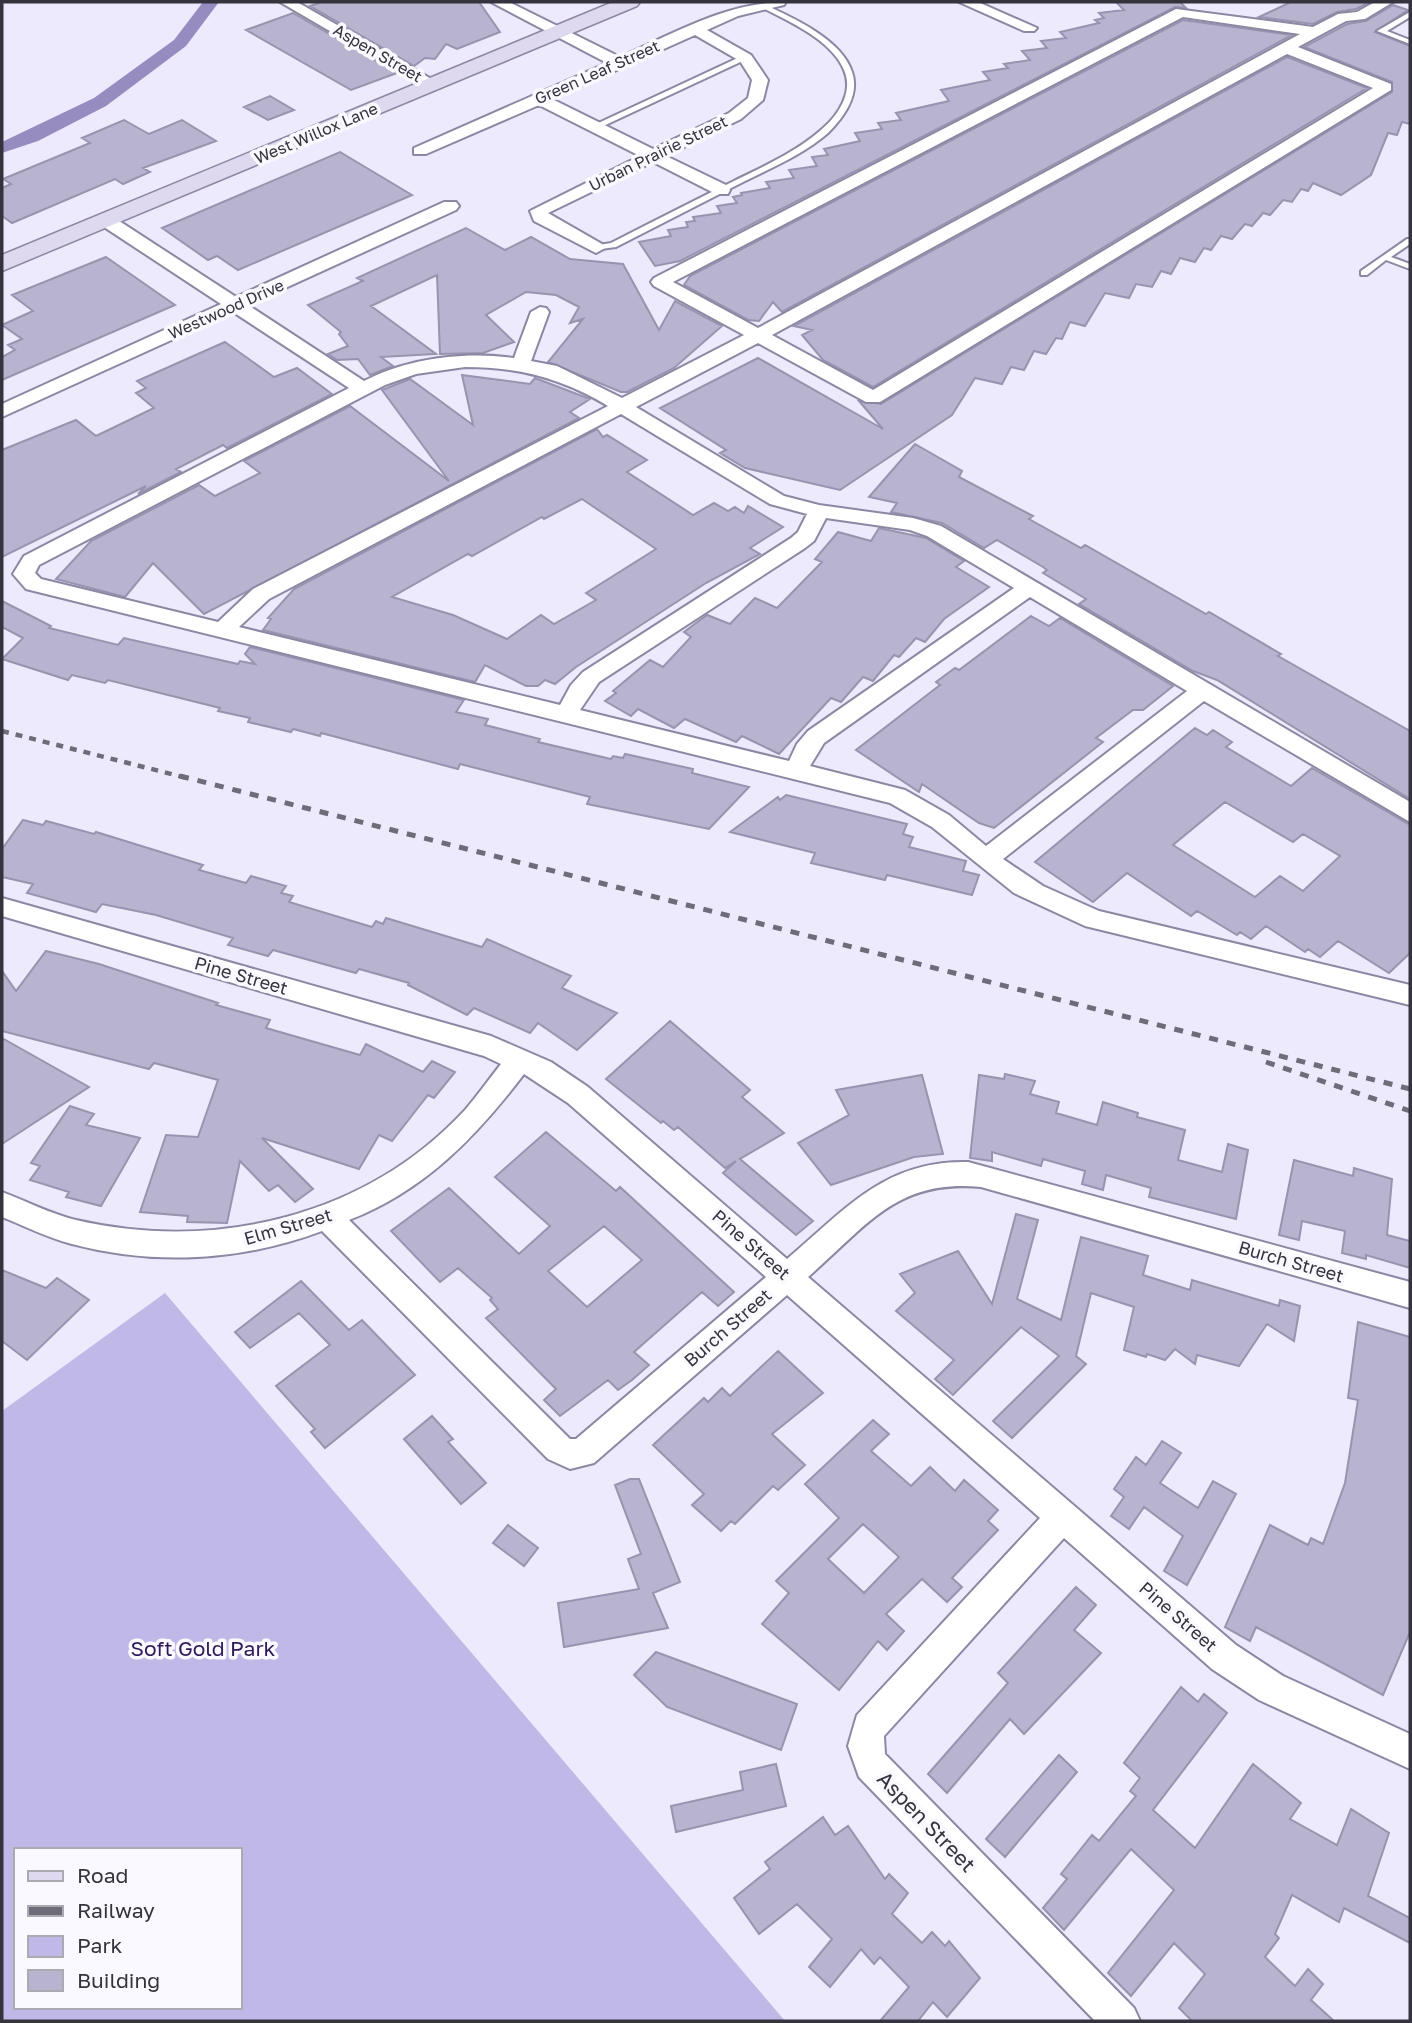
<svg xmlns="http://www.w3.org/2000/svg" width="1412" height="2023" font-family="'Golos Text',sans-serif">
<rect width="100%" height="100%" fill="#eceafc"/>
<path fill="#c0b8e7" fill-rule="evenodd" d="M 165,1293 L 785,2021 L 2,2021 L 2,1411 ZM 16,1850 L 240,1850 L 240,2007 L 16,2007 Z"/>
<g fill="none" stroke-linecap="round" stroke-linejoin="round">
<path fill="#968cc0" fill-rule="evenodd" d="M 203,2 L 219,2 L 186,46 L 106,106 L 38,141 L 2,153 L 2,142 L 94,98 L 174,40 Z"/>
</g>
<path fill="#b8b3cf" stroke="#9893af" stroke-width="2" fill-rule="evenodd" d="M 322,2 L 479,2 L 500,32 L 457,49 L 446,44 L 435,59 L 425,58 L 414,66 L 310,6 Z
M 1116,2 L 1180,2 L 1186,8 L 1175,7 L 680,261 L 655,266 L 639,242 L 671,236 L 668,230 L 688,227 L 686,222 L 695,221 L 693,217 L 721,213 L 717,206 L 737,203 L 733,197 L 742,195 L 741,193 L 770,188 L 766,182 L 794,178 L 789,170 L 817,166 L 812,157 L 828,155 L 824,149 L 860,141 L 855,133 L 882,129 L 878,123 L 901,120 L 896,113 L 949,101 L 941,90 L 990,80 L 983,72 L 1008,68 L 1004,64 L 1030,60 L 1022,51 L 1047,48 L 1041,41 L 1066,38 L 1060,32 L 1099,23 L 1095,20 L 1104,18 L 1099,13 L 1124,10 Z
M 1291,2 L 1370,2 L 1356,9 L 1337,12 L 1313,24 L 1259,17 Z
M 1393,5 L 1408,10 L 1375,32 L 1410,46 L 1410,124 L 1402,122 L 1397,135 L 1388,133 L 1371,175 L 1341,195 L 1313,183 L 1308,191 L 1301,189 L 1292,202 L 1283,200 L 1270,215 L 1263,213 L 1252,226 L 1245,224 L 1232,239 L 1221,236 L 1211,250 L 1204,248 L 1195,262 L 1180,258 L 1171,274 L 1161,271 L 1152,287 L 1136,284 L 1129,298 L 1105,293 L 1085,326 L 1070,322 L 1062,339 L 1056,338 L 1046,354 L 1034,351 L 1024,370 L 1011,367 L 1002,384 L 975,378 L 952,415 L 840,490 L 745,468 L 720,453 L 726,450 L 660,408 L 758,358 L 883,429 L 859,401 L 881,404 L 1392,92 L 1392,82 L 1304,47 L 1347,24 L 1366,21 Z
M 293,13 L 397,73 L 351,90 L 246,30 Z
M 1183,20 L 1292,35 L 782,312 L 773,302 L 759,321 L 748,320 L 684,285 L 690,276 Z
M 1287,57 L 1367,88 L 873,387 L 823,360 L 802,335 L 812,330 L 794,326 Z
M 270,96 L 294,110 L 268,120 L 244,107 Z
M 124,120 L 149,134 L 182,120 L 216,141 L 143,168 L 150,172 L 123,184 L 115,179 L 12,223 L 2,216 L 2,188 L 11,184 L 3,179 L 90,143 L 82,138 Z
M 340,152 L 412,195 L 238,270 L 217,256 L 208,260 L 162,228 Z
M 466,228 L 505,250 L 531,237 L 570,259 L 623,264 L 659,330 L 675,301 L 722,326 L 674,368 L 627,392 L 621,392 L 548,362 L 583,319 L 570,323 L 579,307 L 556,295 L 526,292 L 486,315 L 514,342 L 483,353 L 440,354 L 437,275 L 371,306 L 436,354 L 381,357 L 393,366 L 370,375 L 358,359 L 337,360 L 328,354 L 348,346 L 339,334 L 341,332 L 308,305 L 363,281 L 357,278 Z
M 106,257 L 175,305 L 2,380 L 2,357 L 15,350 L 8,345 L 22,339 L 2,325 L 33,311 L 12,295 Z
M 225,342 L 274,377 L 297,368 L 332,394 L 227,448 L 223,445 L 176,469 L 181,472 L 138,494 L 146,486 L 2,557 L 2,450 L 76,420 L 96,436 L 154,408 L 136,393 L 146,388 L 137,381 Z
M 462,375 L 530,384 L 535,378 L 590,399 L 570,412 L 579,418 L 204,614 L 153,563 L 125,597 L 56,579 L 91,541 L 199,485 L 215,496 L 260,473 L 244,461 L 350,406 L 449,481 L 382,390 L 410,379 L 473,425 Z
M 597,429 L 603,437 L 607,435 L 647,460 L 627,472 L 693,515 L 714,503 L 728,511 L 735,507 L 744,513 L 748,506 L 783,527 L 750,548 L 760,554 L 706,583 L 576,667 L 555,684 L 545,680 L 538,686 L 526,686 L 485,665 L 475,682 L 263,630 L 271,619 L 268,618 L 294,589 ZM 582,499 L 656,549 L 586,593 L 596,600 L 554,624 L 541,615 L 507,639 L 453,615 L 392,597 L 468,554 L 472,556 L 542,517 L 544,519 Z
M 915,444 L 962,471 L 959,477 L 1033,516 L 1029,519 L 1081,548 L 1085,545 L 1206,614 L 1209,612 L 1281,654 L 1278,656 L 1410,731 L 1410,799 L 1217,680 L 1193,671 L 1079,604 L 1086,599 L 1043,573 L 1047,570 L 1043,567 L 997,540 L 984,548 L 942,523 L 891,512 L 897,503 L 869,497 Z
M 879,528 L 926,538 L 964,561 L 956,567 L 989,587 L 944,619 L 925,642 L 916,638 L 899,657 L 894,655 L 873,681 L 863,677 L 841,702 L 831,698 L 779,754 L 742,736 L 736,742 L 685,719 L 674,728 L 638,709 L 631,716 L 605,701 L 616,693 L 613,691 L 650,660 L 663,667 L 691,637 L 684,632 L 707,615 L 730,624 L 755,598 L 777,608 L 822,562 L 815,559 L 838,532 L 871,541 Z
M 2,601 L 51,626 L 49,628 L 118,645 L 124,638 L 238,664 L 240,661 L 255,664 L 245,654 L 250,647 L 464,700 L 456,712 L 488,719 L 485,725 L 540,739 L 538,742 L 611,759 L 613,756 L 623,758 L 625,754 L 693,769 L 692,773 L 749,787 L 709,829 L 587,804 L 590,797 L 460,764 L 458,769 L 321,733 L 320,736 L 293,729 L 291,732 L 248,722 L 250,718 L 218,711 L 220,708 L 108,680 L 105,683 L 72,675 L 68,680 L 2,659 L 23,638 L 2,627 Z
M 1031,616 L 1049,626 L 1060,618 L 1173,686 L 1143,710 L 1133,710 L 1096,738 L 1103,742 L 994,828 L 979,823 L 922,784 L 919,792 L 856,750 L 940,685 L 936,682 L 955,668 L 959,670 Z
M 1195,728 L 1207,735 L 1213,730 L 1232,742 L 1226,747 L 1291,786 L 1312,768 L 1410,825 L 1410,953 L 1389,973 L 1338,941 L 1320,957 L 1308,949 L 1305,952 L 1266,926 L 1251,939 L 1240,932 L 1237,935 L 1197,911 L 1191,916 L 1127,873 L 1093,902 L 1035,862 ZM 1225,802 L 1293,842 L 1303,834 L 1340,856 L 1303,891 L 1280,876 L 1255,897 L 1173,845 Z
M 786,795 L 907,824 L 903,834 L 913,837 L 909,847 L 966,861 L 963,871 L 979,875 L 972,895 L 887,875 L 885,880 L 811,863 L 815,853 L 730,832 L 778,797 L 780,800 Z
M 23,820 L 43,825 L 46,821 L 94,834 L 96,832 L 203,865 L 199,870 L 246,883 L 251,876 L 286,886 L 281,893 L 293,896 L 289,902 L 372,927 L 376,921 L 383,924 L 386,918 L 482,947 L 487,939 L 571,976 L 562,988 L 617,1013 L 577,1050 L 538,1023 L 530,1033 L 474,1008 L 467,1015 L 408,985 L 409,983 L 359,969 L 356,973 L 273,950 L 268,956 L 228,945 L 233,938 L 156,915 L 102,904 L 96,912 L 27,893 L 33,884 L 2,877 L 2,849 Z
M 46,951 L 99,964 L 218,1003 L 216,1005 L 270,1020 L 266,1028 L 360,1055 L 366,1044 L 423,1072 L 432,1061 L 455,1072 L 434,1098 L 428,1095 L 392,1141 L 379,1135 L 359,1169 L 262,1138 L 313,1189 L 295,1202 L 278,1185 L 269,1191 L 240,1161 L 227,1223 L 187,1222 L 188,1216 L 140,1212 L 166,1135 L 198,1137 L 218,1080 L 154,1063 L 149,1069 L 2,1031 L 2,971 L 16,991 Z
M 670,1021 L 750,1090 L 742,1097 L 784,1133 L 740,1159 L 813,1221 L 796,1235 L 723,1173 L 736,1161 L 725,1168 L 678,1127 L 674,1130 L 663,1121 L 661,1123 L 606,1079 Z
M 2,1038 L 89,1087 L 2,1144 Z
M 1005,1074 L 1035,1081 L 1030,1094 L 1059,1102 L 1056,1113 L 1097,1125 L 1103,1102 L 1138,1113 L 1137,1117 L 1185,1130 L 1178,1160 L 1222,1172 L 1228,1144 L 1248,1150 L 1236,1219 L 1149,1197 L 1151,1188 L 1106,1175 L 1103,1190 L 1082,1184 L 1085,1171 L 1043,1159 L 1041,1166 L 992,1152 L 992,1161 L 970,1158 L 979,1075 L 1004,1079 Z
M 922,1075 L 943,1154 L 914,1157 L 831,1185 L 798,1143 L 849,1115 L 836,1090 Z
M 70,1106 L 94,1114 L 86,1125 L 140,1138 L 101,1206 L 66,1197 L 69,1192 L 30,1180 L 40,1166 L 31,1163 Z
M 546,1132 L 616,1191 L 620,1187 L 734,1292 L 718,1306 L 702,1292 L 634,1352 L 649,1365 L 632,1380 L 618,1390 L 608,1380 L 560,1416 L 544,1400 L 556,1389 L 486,1318 L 498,1309 L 490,1300 L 492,1298 L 458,1268 L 440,1282 L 391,1231 L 449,1188 L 519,1254 L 550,1226 L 495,1177 ZM 604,1226 L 642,1260 L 587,1307 L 548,1271 Z
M 1294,1160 L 1353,1176 L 1354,1168 L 1392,1179 L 1387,1235 L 1410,1241 L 1410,1268 L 1366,1255 L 1366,1259 L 1342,1253 L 1345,1231 L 1302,1221 L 1299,1240 L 1279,1235 Z
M 1016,1214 L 1038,1220 L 1017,1299 L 1061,1320 L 1081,1237 L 1148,1256 L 1143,1275 L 1190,1290 L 1192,1280 L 1279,1306 L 1280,1300 L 1300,1306 L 1294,1341 L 1267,1324 L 1239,1366 L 1197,1355 L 1195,1364 L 1175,1349 L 1165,1360 L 1147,1354 L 1146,1357 L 1124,1350 L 1134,1307 L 1091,1293 L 1076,1356 L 1086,1364 L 1012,1438 L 993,1421 L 1059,1356 L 1021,1327 L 953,1395 L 935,1379 L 954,1360 L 896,1311 L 915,1293 L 900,1274 L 958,1251 L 992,1304 Z
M 2,1270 L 46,1288 L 57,1278 L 89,1300 L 27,1360 L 2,1341 Z
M 301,1281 L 349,1330 L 362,1320 L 415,1375 L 325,1448 L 311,1432 L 315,1429 L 276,1386 L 330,1345 L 299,1313 L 250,1348 L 235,1332 Z
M 1358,1322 L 1410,1337 L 1410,1632 L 1383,1695 L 1256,1627 L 1250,1641 L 1225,1627 L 1270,1525 L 1308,1545 L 1311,1538 L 1323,1544 L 1345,1483 L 1358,1400 L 1348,1398 Z
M 778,1351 L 823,1393 L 772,1434 L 805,1465 L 778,1490 L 773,1486 L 735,1524 L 731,1521 L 721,1531 L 692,1505 L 704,1494 L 653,1445 L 704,1398 L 708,1402 L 722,1388 L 730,1396 Z
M 432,1416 L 453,1439 L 448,1442 L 486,1483 L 461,1504 L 404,1439 Z
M 873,1420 L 889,1434 L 871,1451 L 911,1486 L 930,1467 L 955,1491 L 964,1480 L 998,1510 L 988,1521 L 998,1530 L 952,1578 L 962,1587 L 947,1602 L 922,1579 L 886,1614 L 904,1631 L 887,1650 L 878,1641 L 839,1690 L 762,1624 L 789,1593 L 776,1581 L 839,1518 L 805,1484 ZM 863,1524 L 899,1557 L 864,1593 L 828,1559 Z
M 1162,1441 L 1181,1453 L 1160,1483 L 1198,1508 L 1213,1481 L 1236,1494 L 1187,1585 L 1164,1571 L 1183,1536 L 1144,1507 L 1129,1529 L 1111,1516 L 1124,1497 L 1114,1489 L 1136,1457 L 1146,1465 Z
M 630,1479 L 639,1479 L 680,1582 L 653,1593 L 668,1628 L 564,1647 L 558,1603 L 639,1589 L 628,1559 L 641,1554 L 615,1485 Z
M 508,1525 L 538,1548 L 524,1566 L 493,1543 Z
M 1076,1587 L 1096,1605 L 1074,1630 L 1101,1653 L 1024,1734 L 1010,1719 L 947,1793 L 928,1774 L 1008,1683 L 998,1673 Z
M 656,1652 L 797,1704 L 781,1750 L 667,1707 L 634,1675 Z
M 1181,1687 L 1198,1702 L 1204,1694 L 1227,1713 L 1153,1810 L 1195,1848 L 1253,1764 L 1301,1803 L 1290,1819 L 1337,1845 L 1351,1809 L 1389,1833 L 1368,1896 L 1410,1918 L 1410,1943 L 1344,1908 L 1339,1922 L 1292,1895 L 1275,1934 L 1279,1938 L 1265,1957 L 1295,1986 L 1308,1969 L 1323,1984 L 1311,2000 L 1334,2021 L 1192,2021 L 1179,2008 L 1205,1974 L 1174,1943 L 1131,1996 L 1108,1973 L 1174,1890 L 1131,1849 L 1064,1930 L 1043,1908 L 1067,1879 L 1061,1874 L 1092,1835 L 1099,1841 L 1136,1796 L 1130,1791 L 1140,1778 L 1124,1763 Z
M 1059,1755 L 1077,1772 L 1005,1857 L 986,1839 Z
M 776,1764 L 786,1806 L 676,1832 L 671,1806 L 743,1790 L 740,1772 Z
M 823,1817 L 835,1835 L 848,1826 L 885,1879 L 889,1874 L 908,1893 L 892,1914 L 922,1943 L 932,1932 L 945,1946 L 949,1941 L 980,1978 L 947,2017 L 933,2002 L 918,2021 L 880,2021 L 909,1987 L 880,1957 L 874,1964 L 861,1949 L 830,1987 L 809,1967 L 832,1939 L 797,1904 L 759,1934 L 734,1898 L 770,1869 L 765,1862 Z"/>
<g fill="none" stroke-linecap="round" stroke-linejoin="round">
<defs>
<path id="service" d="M 761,5 L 765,5 C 794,18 842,40 852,72 C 860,95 844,117 828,133 C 804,154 773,167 745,181 C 702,203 659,225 616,247 L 593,250 L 593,246 L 611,243 C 652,222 693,201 734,181 C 764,166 796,152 821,130 C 838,116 854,92 844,70 C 832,40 788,21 761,7 Z
M 1410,12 L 1410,17 L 1387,31 L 1410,40 L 1410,44 L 1377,31 Z
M 742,56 L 749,58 L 599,128 L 592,126 Z
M 1407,239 L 1410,239 L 1410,244 L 1391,257 L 1410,264 L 1410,269 L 1386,260 L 1367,275 L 1361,275 L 1361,271 Z"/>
<path id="minor" d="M 280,2 L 297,2 L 440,84 L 432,89 L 426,87 Z
M 491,2 L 509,2 L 620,57 C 673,34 726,2 786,2 L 784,5 L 738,16 L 707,30 L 751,55 L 768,80 L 763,100 L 741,119 L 666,156 L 728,186 L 730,190 L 728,194 L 716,194 L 653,162 L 548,213 L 602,244 L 605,248 L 596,253 L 534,221 L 530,211 L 640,156 L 539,105 L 426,154 L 414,154 L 414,148 L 607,63 ZM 695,35 L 740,61 L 752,80 L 748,98 L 729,113 L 653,149 L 552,99 Z
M 959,2 L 978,2 L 1037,28 L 1034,31 L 1024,31 Z
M 1375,2 L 1393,2 L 1365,19 L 1346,21 L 1298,47 L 1391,84 L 1391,90 L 880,402 L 866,402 L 758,343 L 636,407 L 784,496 L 819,505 L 913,518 L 941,526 L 1410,802 L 1410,822 L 1204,701 L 1003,859 L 1043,886 L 1099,911 L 1410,985 L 1410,1005 L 1085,926 L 1014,893 L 932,827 L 890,803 L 34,591 L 26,589 L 13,574 L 24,556 L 349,388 L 233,312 L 2,417 L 2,404 L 221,304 L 101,225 L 98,221 L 101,217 L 113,217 L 236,297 L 444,202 L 456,202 L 459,206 L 456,210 L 248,305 L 364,381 C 408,358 465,351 514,358 L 531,312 L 540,307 L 546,308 L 549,312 L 531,361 L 557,366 L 622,398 L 744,335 L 654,286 L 651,282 L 654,278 L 1176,9 L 1313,27 L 1338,14 L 1357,12 ZM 1183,17 L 1300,34 L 758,328 L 673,282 ZM 1287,54 L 1373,88 L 873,390 L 772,335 ZM 465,367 C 518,367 562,378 608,406 L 253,589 L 218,622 L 41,579 L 35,573 L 39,565 L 385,385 L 416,374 ZM 621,414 L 770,504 L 807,514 L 798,532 L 791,538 L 583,672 L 571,685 L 560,705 L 239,627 L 269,599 ZM 826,518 L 910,530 L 927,536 L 1014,588 L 808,731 L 797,744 L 789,761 L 580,710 L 599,682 L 805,548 L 814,541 ZM 1030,597 L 1187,691 L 986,846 L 949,815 L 905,790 L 810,766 L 824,743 Z
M 2,898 L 491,1036 L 551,1062 L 588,1087 L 787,1259 C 846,1209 885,1160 968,1162 L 1410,1282 L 1410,1308 L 981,1187 C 896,1179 867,1226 808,1277 L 1236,1645 L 1283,1676 L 1410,1734 L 1410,1769 L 1259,1700 L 1212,1669 L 1064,1538 L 884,1736 L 885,1754 L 1134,2008 L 1140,2021 L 1095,2021 L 859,1777 L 848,1746 L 857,1715 L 1040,1518 L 787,1295 L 594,1463 L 570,1469 L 548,1459 L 322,1231 C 242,1261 155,1266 72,1244 C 48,1238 25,1226 2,1217 L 2,1192 C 26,1201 51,1214 76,1220 C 215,1252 366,1217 465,1110 C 478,1095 489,1079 501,1064 L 484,1056 L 2,916 ZM 524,1074 L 568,1103 L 766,1277 L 576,1439 L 570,1439 L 349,1220 C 424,1191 476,1137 524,1074 Z"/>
<path id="secondary" d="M 613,2 L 640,2 L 637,6 L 2,271 L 2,255 Z"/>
</defs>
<use href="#service" stroke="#8c87a2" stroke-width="4"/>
<use href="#minor" stroke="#8c87a2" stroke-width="4"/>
<use href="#secondary" stroke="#8c87a2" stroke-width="3"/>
<use href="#service" fill="#fff" fill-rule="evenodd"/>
<use href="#minor" fill="#fff" fill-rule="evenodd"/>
<use href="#secondary" fill="#ded9ee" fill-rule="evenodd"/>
<path stroke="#6e6c79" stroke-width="4.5" stroke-dasharray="7 7" stroke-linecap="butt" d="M 2,731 L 187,778"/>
<path stroke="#6e6c79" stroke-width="5" stroke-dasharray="9 9" stroke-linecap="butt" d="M 180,776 L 1410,1089
M 1266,1062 L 1410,1111"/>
</g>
<g text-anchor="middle" stroke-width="7" stroke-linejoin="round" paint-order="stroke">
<g font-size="16" fill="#35333e" stroke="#faf9ff">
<text transform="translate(378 53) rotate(30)" y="6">Aspen Street</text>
<text transform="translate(597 72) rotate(-24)" y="6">Green Leaf Street</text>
<text transform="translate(316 133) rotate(-23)" y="6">West Willox Lane</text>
<text transform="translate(658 153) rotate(-26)" y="6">Urban Prairie Street</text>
<text transform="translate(226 309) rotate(-24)" y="6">Westwood Drive</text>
</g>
<g font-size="18" fill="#35333e" stroke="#faf9ff">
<text transform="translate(241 976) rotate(16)" y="6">Pine Street</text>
<text transform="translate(288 1227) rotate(-16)" y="6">Elm Street</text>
<text transform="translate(751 1245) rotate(41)" y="6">Pine Street</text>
<text transform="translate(1291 1262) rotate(16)" y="6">Burch Street</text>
<text transform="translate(728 1328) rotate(-41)" y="6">Burch Street</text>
<text transform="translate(1178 1617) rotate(41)" y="6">Pine Street</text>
</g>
<g font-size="21" fill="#2e1a59" stroke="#faf9ff">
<text x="203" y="1656">Soft Gold Park</text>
</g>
<g font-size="21" fill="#35333e" stroke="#faf9ff">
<text transform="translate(926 1822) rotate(46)" y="7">Aspen Street</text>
</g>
</g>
<rect width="1412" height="2023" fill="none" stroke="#35333e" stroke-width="7"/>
<rect x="14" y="1848" width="228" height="161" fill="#faf9ff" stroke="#abaab2" stroke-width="2"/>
<rect x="28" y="1871" width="35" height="10" fill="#ded9ee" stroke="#abaab2" stroke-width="2"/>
<text x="77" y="1883" font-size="21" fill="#35333e">Road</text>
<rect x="28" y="1906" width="35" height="10" fill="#6e6c79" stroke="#abaab2" stroke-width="2"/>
<text x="77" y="1918" font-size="21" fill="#35333e">Railway</text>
<rect x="28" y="1936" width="35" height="21" fill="#c0b8e7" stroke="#abaab2" stroke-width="2"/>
<text x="77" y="1953" font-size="21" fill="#35333e">Park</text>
<rect x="28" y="1970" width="35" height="21" fill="#b8b3cf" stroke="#abaab2" stroke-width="2"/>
<text x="77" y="1988" font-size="21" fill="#35333e">Building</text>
</svg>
